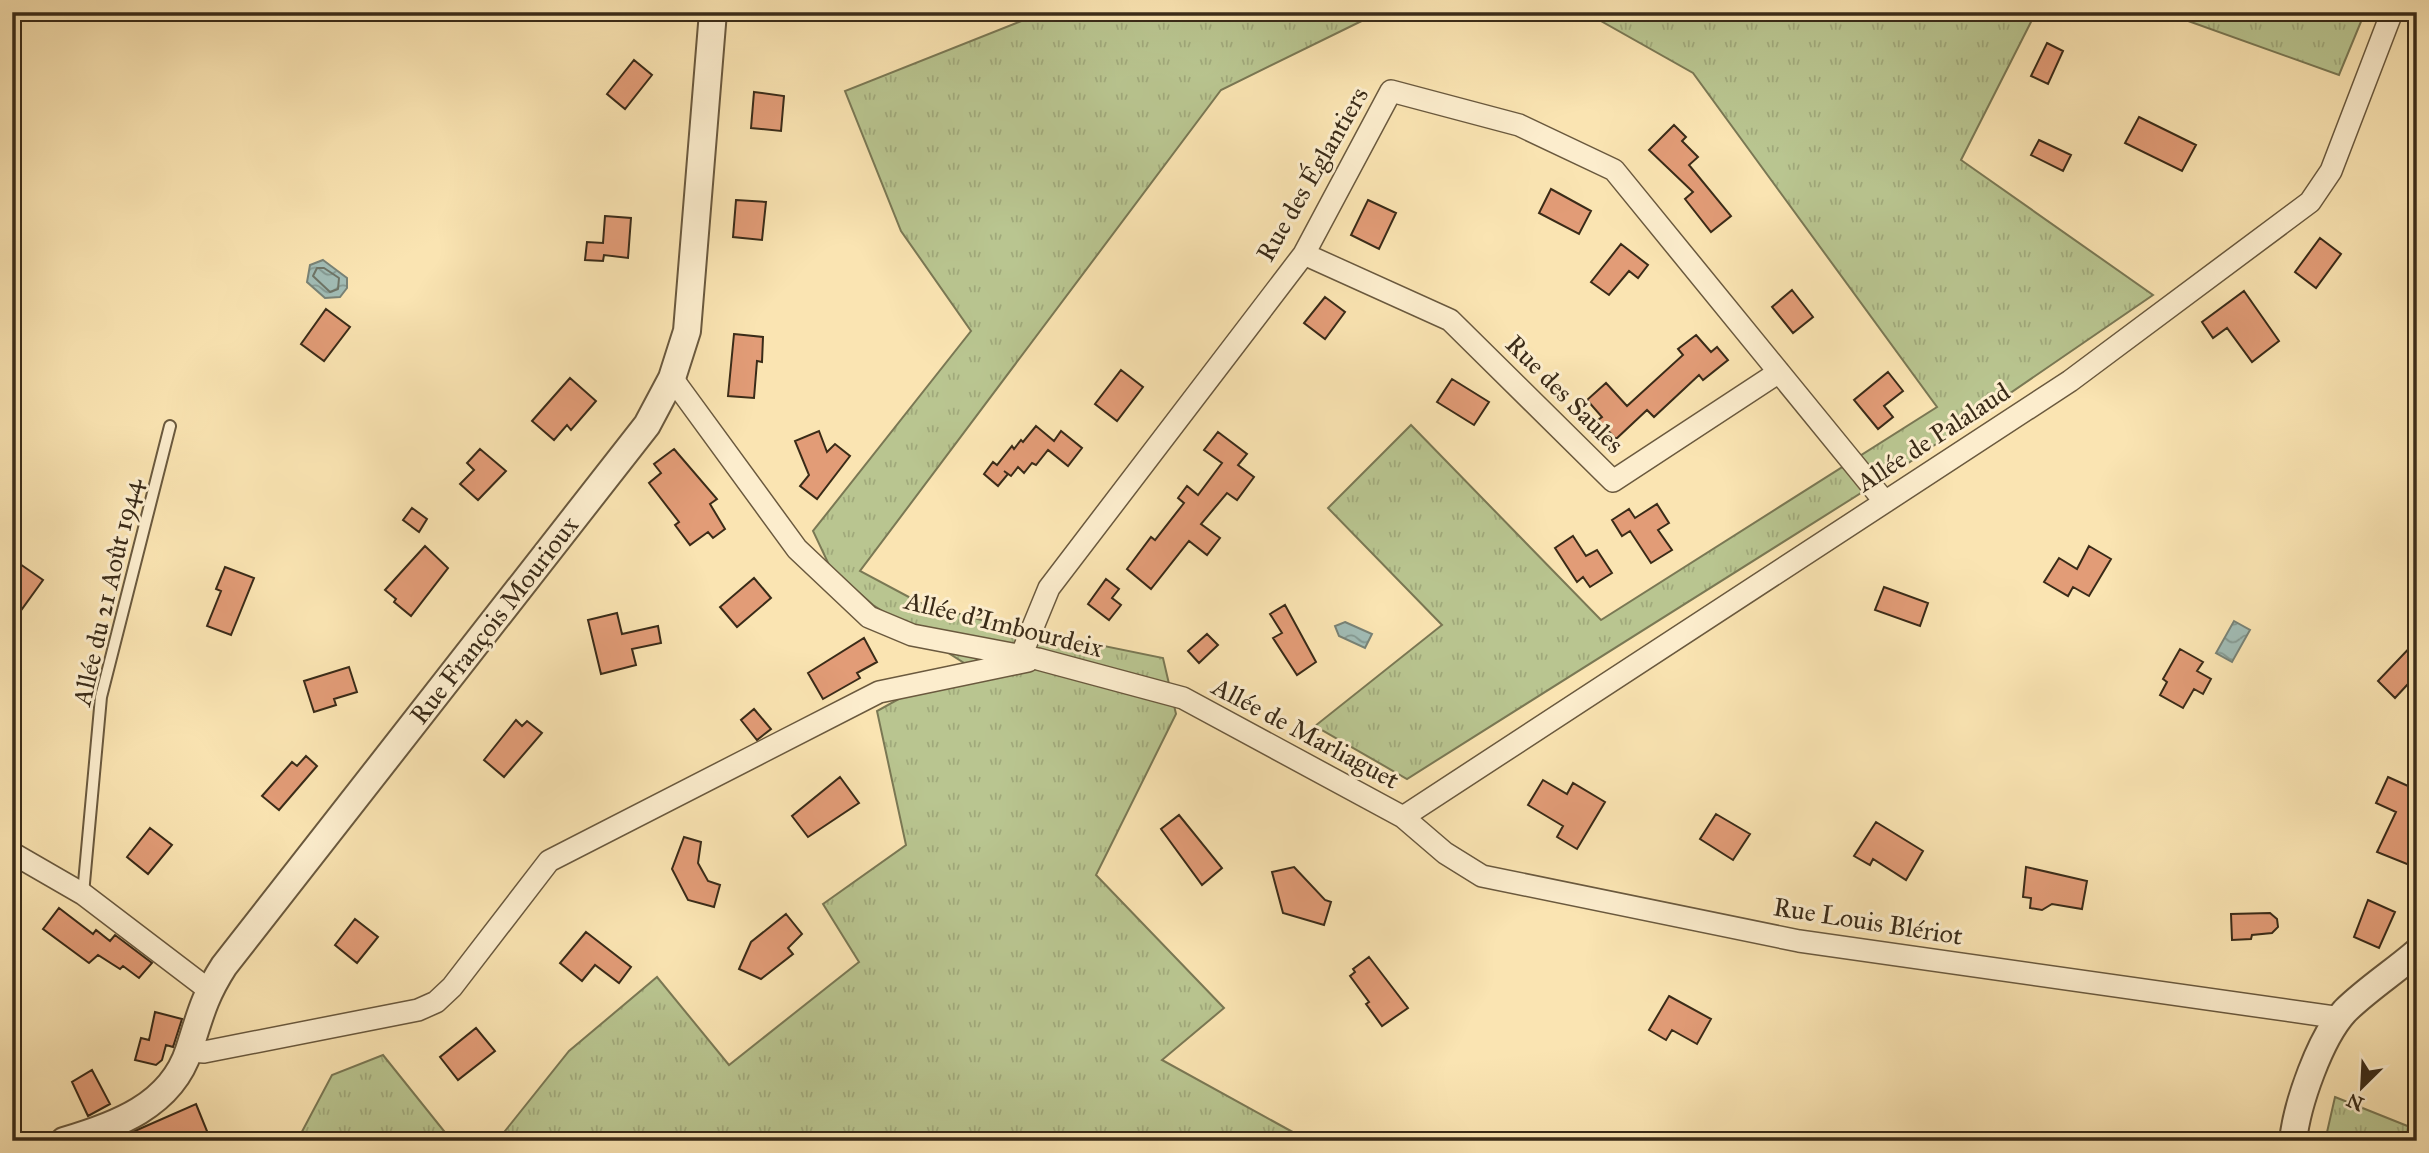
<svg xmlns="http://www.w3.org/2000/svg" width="2429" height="1153" font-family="'IM FELL Great Primer',serif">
<defs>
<pattern id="grass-tufts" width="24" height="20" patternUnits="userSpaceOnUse" patternTransform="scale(1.75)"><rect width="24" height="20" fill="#b9c590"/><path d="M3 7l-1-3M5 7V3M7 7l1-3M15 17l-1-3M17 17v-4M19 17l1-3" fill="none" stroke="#a0a97b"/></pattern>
<pattern id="water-waves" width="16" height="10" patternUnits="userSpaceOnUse" patternTransform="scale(1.75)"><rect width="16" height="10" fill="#a1bcb5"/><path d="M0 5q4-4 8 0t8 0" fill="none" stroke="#849992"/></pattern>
</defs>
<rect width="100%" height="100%" fill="#fae4b2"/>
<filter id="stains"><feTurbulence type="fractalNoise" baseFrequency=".00286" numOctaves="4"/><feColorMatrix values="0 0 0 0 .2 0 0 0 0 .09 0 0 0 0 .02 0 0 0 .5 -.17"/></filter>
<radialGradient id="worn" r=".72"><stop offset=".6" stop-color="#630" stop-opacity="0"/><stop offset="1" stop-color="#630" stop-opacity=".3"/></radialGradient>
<path fill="url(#grass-tufts)" stroke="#7a7854" stroke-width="2" d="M 1044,12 L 1380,12 L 1221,90 L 860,571 L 920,603 L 996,624 L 1163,658 L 1176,714 L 1096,875 L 1224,1008 L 1162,1060 L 1309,1141 L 497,1141 L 569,1051 L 657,977 L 729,1065 L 859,962 L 823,904 L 906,845 L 877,711 L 964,663 L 873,605 L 830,567 L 813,531 L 971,331 L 901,231 L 845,91 Z
M 1585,12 L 2036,12 L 1961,160 L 2153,295 L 1907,464 L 1407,779 L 1315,726 L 1442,625 L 1328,508 L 1411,425 L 1601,620 L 1937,407 L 1693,73 Z
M 2163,12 L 2365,12 L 2339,75 Z
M 383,1055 L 452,1141 L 297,1141 L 332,1075 Z
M 2335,1097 L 2415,1129 L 2417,1127 L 2417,1141 L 2325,1141 Z"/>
<path fill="url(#water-waves)" stroke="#788276" stroke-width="2" d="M 323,260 L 347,278 L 347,288 L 340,297 L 325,298 L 307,282 L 310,265 Z
M 2234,621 L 2250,630 L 2232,662 L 2216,653 Z
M 1345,622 L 1372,634 L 1365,648 L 1339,636 L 1335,626 Z"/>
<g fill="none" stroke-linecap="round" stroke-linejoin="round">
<path stroke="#6e7466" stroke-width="2" d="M 317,268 L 324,268 L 339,278 L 338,289 L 330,292 L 313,276 Z"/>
</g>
<path fill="#e29c77" stroke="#3a2b18" stroke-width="2" d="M 2047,43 L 2063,51 L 2048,84 L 2031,76 Z
M 634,60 L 652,75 L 625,109 L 607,94 Z
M 754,92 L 784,96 L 781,131 L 751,128 Z
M 2139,117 L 2196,145 L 2182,171 L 2125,143 Z
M 1674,125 L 1686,137 L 1682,141 L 1698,157 L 1689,165 L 1731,216 L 1711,232 L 1685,199 L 1693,192 L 1649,150 Z
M 2039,140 L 2071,155 L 2063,171 L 2031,155 Z
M 1551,189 L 1591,211 L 1579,234 L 1539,213 Z
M 736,200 L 766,202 L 762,240 L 733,237 Z
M 1368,200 L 1396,213 L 1379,249 L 1351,235 Z
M 605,216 L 631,218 L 628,258 L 604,255 L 603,261 L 585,260 L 587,242 L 603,243 Z
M 2320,238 L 2341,254 L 2316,288 L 2295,272 Z
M 1621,244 L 1648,265 L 1638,278 L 1629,271 L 1609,295 L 1591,282 Z
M 1792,290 L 1813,317 L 1793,333 L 1772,307 Z
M 2244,291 L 2279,341 L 2252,362 L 2227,328 L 2213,338 L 2202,322 Z
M 1325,297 L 1345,312 L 1325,339 L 1304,323 Z
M 326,309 L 350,327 L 324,361 L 301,344 Z
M 734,334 L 763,337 L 762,362 L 757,361 L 754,398 L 728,396 Z
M 1696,335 L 1711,352 L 1717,347 L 1728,360 L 1703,380 L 1699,375 L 1654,417 L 1647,410 L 1616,439 L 1598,420 L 1602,417 L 1587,400 L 1606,383 L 1627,406 L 1683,355 L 1678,349 Z
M 1121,370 L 1143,387 L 1117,421 L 1095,404 Z
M 1888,372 L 1903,391 L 1884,406 L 1893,417 L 1878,429 L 1854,400 Z
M 570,378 L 596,401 L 571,430 L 567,425 L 554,440 L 532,421 Z
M 1452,379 L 1489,402 L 1474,425 L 1437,402 Z
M 1036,426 L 1054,441 L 1061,431 L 1082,448 L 1068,466 L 1048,450 L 1036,465 L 1032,463 L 1024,473 L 1018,467 L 1011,476 L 1004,471 L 1008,474 L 998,486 L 984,474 L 993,462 L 997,465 L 1012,446 L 1014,449 L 1021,440 L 1023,442 Z
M 819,431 L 827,452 L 835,444 L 850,456 L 817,499 L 800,486 L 809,475 L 795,441 Z
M 1218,432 L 1247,454 L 1238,465 L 1254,477 L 1237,500 L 1227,493 L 1201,524 L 1220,538 L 1207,555 L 1189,541 L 1151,589 L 1127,569 L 1151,537 L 1155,540 L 1184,503 L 1178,498 L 1187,486 L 1198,495 L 1222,463 L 1204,450 Z
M 480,449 L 506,471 L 478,500 L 460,484 L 474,470 L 467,463 Z
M 674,449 L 717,499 L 710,504 L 725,529 L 713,538 L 708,532 L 690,545 L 675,525 L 679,522 L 649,483 L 661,473 L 654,464 Z
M 1657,504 L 1669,523 L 1658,530 L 1672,550 L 1651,563 L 1630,531 L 1622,536 L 1612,520 L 1629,509 L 1635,518 Z
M 412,508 L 427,519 L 419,532 L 403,520 Z
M 1573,536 L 1586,556 L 1597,550 L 1612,573 L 1590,587 L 1583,577 L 1577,582 L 1555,548 Z
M 425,546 L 448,568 L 411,616 L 394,602 L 396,599 L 385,590 Z
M 2089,546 L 2111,559 L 2089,596 L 2073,587 L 2068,596 L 2044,582 L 2059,558 L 2077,569 Z
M 20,564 L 43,580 L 22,609 L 12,602 L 12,576 Z
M 225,567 L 254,578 L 231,635 L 207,626 L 221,591 L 216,589 Z
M 754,578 L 771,598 L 737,627 L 720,607 Z
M 1106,579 L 1119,589 L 1112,598 L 1121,605 L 1109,620 L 1088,604 Z
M 1884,587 L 1928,603 L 1920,626 L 1875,610 Z
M 1285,605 L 1316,662 L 1297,675 L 1273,638 L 1282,633 L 1270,614 Z
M 617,613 L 622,634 L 658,626 L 661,643 L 632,649 L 636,665 L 601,674 L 588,620 Z
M 1207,634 L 1218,645 L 1199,663 L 1188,651 Z
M 864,638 L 877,662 L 857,673 L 860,678 L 823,699 L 808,673 Z
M 2417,640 L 2417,692 L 2408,684 L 2395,698 L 2378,681 Z
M 2180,649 L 2203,662 L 2197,671 L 2211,679 L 2203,694 L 2194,689 L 2183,708 L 2160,695 L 2167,682 L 2163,679 Z
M 349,667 L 357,692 L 334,699 L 336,705 L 314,712 L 304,681 Z
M 754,709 L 771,729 L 757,740 L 741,720 Z
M 516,720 L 522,726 L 527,721 L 542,733 L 504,777 L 484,760 Z
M 306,756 L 317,766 L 279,810 L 262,796 L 292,762 L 297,766 Z
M 840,777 L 859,803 L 808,837 L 792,816 Z
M 2388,777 L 2417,790 L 2417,868 L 2377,852 L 2396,812 L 2376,803 Z
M 1543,780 L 1567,794 L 1573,783 L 1605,802 L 1577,849 L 1557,837 L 1563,826 L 1528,805 Z
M 1716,814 L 1750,834 L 1733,860 L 1700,839 Z
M 1179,815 L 1222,868 L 1202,885 L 1161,829 Z
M 1876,822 L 1923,851 L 1906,880 L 1873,859 L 1870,865 L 1854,856 Z
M 150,828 L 172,845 L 148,874 L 127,857 Z
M 684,837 L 701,842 L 698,863 L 708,881 L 720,885 L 714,907 L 688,900 L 672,869 Z
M 1294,867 L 1325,900 L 1331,902 L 1324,925 L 1283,913 L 1272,872 Z
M 2026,867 L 2087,881 L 2082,909 L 2052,904 L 2042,910 L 2030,908 L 2031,898 L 2023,897 Z
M 2368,900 L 2395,912 L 2379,948 L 2354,937 Z
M 59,908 L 93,934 L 96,930 L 110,941 L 115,935 L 152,963 L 139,978 L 123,966 L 120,969 L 98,955 L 89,963 L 43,929 Z
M 2270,913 L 2277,919 L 2278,927 L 2272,933 L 2252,935 L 2251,939 L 2232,940 L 2231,914 Z
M 786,914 L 802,934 L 788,948 L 793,954 L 761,979 L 739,969 L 751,942 Z
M 355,919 L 378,937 L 357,963 L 335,945 Z
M 586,932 L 631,967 L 619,983 L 595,965 L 582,981 L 560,963 Z
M 1369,957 L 1408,1008 L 1382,1026 L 1366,1004 L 1369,1002 L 1350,976 L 1355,972 L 1353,969 Z
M 1669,996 L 1711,1019 L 1697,1044 L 1672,1030 L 1666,1040 L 1649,1030 Z
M 155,1012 L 182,1019 L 173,1047 L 166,1045 L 162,1060 L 156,1065 L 135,1060 L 141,1038 L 149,1040 Z
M 476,1028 L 495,1051 L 458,1080 L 440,1057 Z
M 92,1070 L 110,1104 L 88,1116 L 72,1082 Z
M 196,1104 L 211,1141 L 114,1141 L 137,1130 Z"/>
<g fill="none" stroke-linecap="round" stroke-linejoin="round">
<defs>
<path id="service" d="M 83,894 L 101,697 L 170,426"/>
<path id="minor" d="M 1304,254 L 1450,320 L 1613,481 L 1779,372
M 672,378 L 797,549 L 869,617 L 912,635 L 1038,659 L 1183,698 L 1403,817 L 1445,853 L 1482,876 L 1799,941 L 2334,1017 L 2345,1012
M 1021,656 L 1049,588 L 1304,254 L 1391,91 L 1519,125 L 1614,170 L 1885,502
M 1403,817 L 2070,381 L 2310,202 L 2331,171 L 2392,12
M 12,853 L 83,894 L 209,990
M 189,1051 L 204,1052 L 418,1010 L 436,1002 L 452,987 L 549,861 L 879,692 L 1028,661"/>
<path id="tertiary" d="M 64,1141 C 115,1126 171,1106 189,1050 C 200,1016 204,997 224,966 L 647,425 L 672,378 L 687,331 L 713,12
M 2293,1141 C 2297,1104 2320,1038 2345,1011 C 2366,990 2394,972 2417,952"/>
</defs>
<use href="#service" stroke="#6a593e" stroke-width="14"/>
<use href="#minor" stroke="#6a593e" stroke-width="24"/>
<use href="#tertiary" stroke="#6a593e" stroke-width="30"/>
<use href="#service" stroke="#fcedcd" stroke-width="10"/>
<use href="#minor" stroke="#fcedcd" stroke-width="21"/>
<use href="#tertiary" stroke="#fcedcd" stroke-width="26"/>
</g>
<g text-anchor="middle" stroke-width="6" stroke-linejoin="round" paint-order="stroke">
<g font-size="26" fill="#3a2b18" stroke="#fcedcd">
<text transform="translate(1312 174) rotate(-60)" y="9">Rue des Églantiers</text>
<text transform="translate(1565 394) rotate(45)" y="9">Rue des Saules</text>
<text transform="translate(1933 437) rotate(-33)" y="9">Allée de Palalaud</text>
<text transform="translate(107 592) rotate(-77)" y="9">Allée du 21 Août 1944</text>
<text transform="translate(494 620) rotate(-52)" y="9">Rue François Mourioux</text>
<text transform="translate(1004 624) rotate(14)" y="9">Allée d'Imbourdeix</text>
<text transform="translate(1306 733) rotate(28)" y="9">Allée de Marliaguet</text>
<text transform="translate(1868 921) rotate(9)" y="9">Rue Louis Blériot</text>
</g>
</g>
<rect width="2429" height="1153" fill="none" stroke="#fae4b2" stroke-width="42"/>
<rect x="14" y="14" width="2401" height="1125" fill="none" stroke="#3a2b18" stroke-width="3.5"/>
<rect x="21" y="21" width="2387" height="1111" fill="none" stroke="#3a2b18" stroke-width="2"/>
<g transform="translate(2362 1087) rotate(204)" stroke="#fcedcd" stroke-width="5" paint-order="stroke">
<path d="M0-5L12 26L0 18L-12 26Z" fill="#3a2b18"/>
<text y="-10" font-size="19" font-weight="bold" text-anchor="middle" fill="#3a2b18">N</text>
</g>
<rect width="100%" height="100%" filter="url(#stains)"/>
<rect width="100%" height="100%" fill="url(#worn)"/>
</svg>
